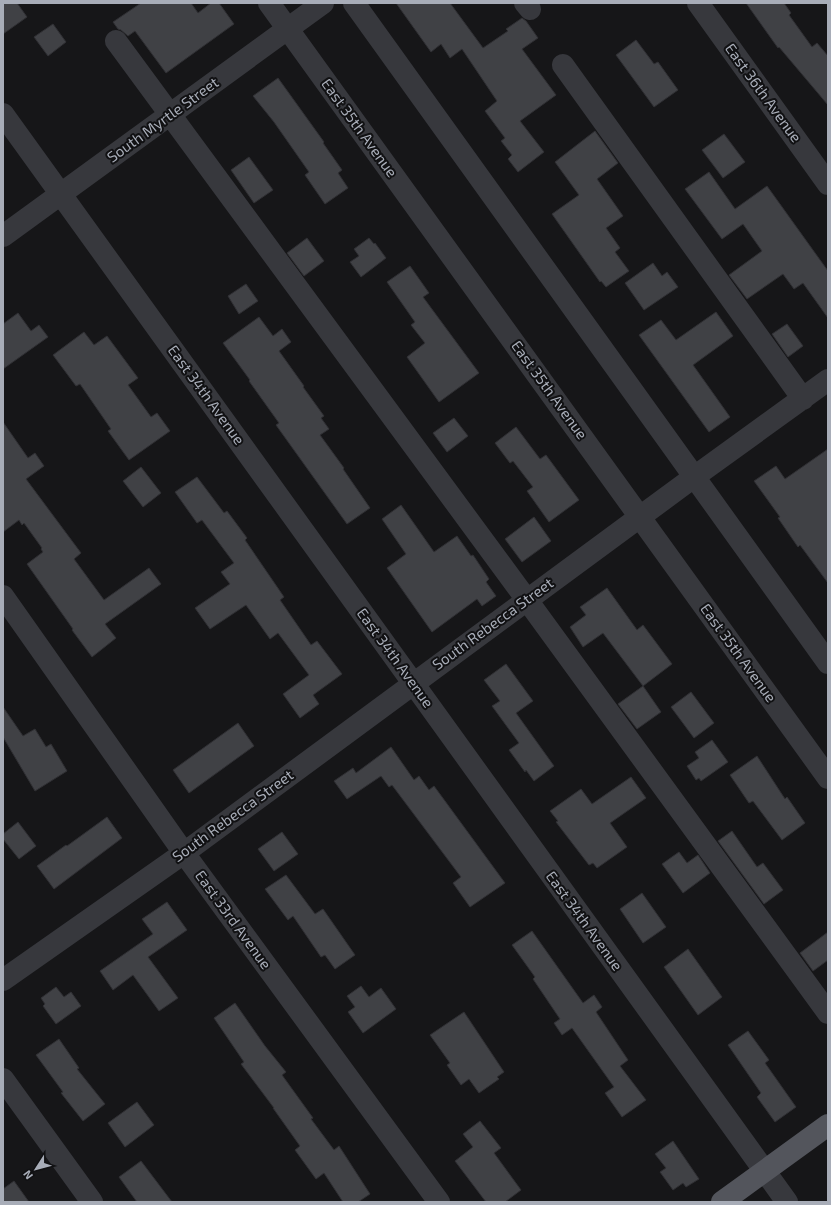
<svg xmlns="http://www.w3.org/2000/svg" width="831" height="1205" font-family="'Exo 2',sans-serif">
<rect width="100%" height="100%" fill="#161618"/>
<path fill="#404145" stroke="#303034" d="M 3,3 L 17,3 L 27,17 L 3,34 Z
M 141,3 L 191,3 L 198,13 L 211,3 L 219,3 L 234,24 L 166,73 L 135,31 L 128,36 L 121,30 L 118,29 L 113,22 Z
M 396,3 L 450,3 L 483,48 L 508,31 L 506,29 L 522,18 L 526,21 L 538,38 L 522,49 L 556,95 L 520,121 L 544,152 L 518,172 L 508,159 L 512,155 L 501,141 L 505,138 L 485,111 L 497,101 L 462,49 L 450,58 L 441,44 L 431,52 Z
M 746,3 L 784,3 L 791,13 L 789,15 L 812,47 L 817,43 L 828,56 L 828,105 L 779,47 L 778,48 Z
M 53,24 L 66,42 L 48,56 L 34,37 Z
M 636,40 L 654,64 L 658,62 L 678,90 L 654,107 L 616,55 Z
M 278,78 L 324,142 L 323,143 L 342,170 L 338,173 L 348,188 L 325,204 L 305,175 L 309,172 L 274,122 L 253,96 Z
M 595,131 L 618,163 L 597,179 L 623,216 L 606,228 L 620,248 L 615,252 L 629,271 L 606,287 L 601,281 L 600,282 L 552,214 L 579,195 L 555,162 Z
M 724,134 L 745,162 L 723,178 L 702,150 Z
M 249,157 L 273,190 L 254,203 L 231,170 Z
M 709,172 L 735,209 L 767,186 L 828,271 L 828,318 L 803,283 L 794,289 L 783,274 L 747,299 L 729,275 L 762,251 L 743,224 L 722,239 L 685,189 Z
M 307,238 L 324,261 L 304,276 L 287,253 Z
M 369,238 L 374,244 L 375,243 L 386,258 L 361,277 L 350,262 L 359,256 L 354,249 Z
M 653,263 L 662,276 L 667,272 L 678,287 L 644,310 L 625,283 Z
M 410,266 L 429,293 L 423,297 L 479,373 L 439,402 L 407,357 L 425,343 L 411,325 L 415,322 L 387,282 Z
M 246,284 L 258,301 L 239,314 L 228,296 Z
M 716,312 L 733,336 L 693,365 L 730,417 L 709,432 L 639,335 L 661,320 L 676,340 Z
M 18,313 L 31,331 L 39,325 L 48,337 L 3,369 L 3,324 Z
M 259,317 L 273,336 L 282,329 L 291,342 L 279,351 L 304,386 L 303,387 L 324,416 L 321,418 L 329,429 L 320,435 L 344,468 L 343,469 L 370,508 L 347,524 L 276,425 L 279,423 L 249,381 L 250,380 L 223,343 Z
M 787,324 L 803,346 L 788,357 L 772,334 Z
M 84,332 L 94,345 L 107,336 L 138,378 L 128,385 L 151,417 L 157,413 L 170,431 L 129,460 L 108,431 L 111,429 L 80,384 L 76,386 L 53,355 Z
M 454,418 L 468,436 L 447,452 L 433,433 Z
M 3,422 L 28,458 L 35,453 L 44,466 L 26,479 L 81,553 L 74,559 L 104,600 L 149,568 L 161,584 L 105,624 L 116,638 L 92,657 L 72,630 L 73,629 L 27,564 L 43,552 L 41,549 L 42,548 L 24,523 L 22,525 L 19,520 L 3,532 Z
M 516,427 L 540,459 L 546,455 L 579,500 L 549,522 L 527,491 L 533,487 L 513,461 L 510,463 L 495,443 Z
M 828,449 L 828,583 L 800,545 L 798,547 L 778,518 L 780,517 L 754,481 L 776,466 L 785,479 Z
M 141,467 L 161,493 L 143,507 L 123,481 Z
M 197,477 L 224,513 L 227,511 L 247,538 L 245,540 L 284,597 L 280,600 L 311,645 L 317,641 L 342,674 L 313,695 L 319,704 L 300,718 L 283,694 L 309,675 L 278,633 L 270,639 L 246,605 L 210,629 L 195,608 L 230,584 L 221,572 L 234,563 L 202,520 L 197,523 L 175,492 Z
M 401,505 L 434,552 L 457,536 L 471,556 L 473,555 L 489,579 L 486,582 L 496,596 L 482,606 L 477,599 L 432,632 L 387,568 L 406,554 L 382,519 Z
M 534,517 L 551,541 L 522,562 L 505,539 Z
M 607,588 L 637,630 L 643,625 L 672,664 L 643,686 L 603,633 L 583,647 L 570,627 L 586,615 L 580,607 Z
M 506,664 L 533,701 L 516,713 L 554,766 L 534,781 L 526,770 L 525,772 L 509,750 L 519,743 L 492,706 L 500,701 L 484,680 Z
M 643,686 L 661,712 L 637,729 L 618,704 Z
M 691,692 L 714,723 L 694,738 L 671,707 Z
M 3,707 L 23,736 L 35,729 L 46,747 L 51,744 L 67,771 L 35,791 L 3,737 Z
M 238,723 L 254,746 L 189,793 L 173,770 Z
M 712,740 L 728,762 L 701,781 L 699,778 L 696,780 L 687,766 L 699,758 L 695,752 Z
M 391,747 L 414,780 L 419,776 L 429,790 L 434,786 L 505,883 L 470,907 L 453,883 L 461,877 L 392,785 L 389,787 L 381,776 L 347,799 L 334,781 L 353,768 L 356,773 Z
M 757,756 L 785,799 L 787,797 L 805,823 L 782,840 L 753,801 L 749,803 L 730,775 Z
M 631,777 L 646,798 L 610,823 L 627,847 L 597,868 L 593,863 L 589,865 L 556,822 L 558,821 L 550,811 L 581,789 L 592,804 Z
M 107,817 L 122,838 L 54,889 L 37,866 L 66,845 L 67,846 Z
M 18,822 L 36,846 L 19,859 L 3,839 L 3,834 Z
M 732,831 L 757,867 L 763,863 L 783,890 L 764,904 L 718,841 Z
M 282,832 L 298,854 L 274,871 L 258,849 Z
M 679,852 L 687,863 L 698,855 L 710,873 L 683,893 L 662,864 Z
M 286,875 L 315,914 L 323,909 L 355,955 L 335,969 L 325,955 L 321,957 L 293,916 L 288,920 L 265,889 Z
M 642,893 L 666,927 L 643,943 L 620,909 Z
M 167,902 L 187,930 L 148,957 L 178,998 L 159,1011 L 133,975 L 113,990 L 100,971 L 153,934 L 142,919 Z
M 532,931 L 583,1003 L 594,995 L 602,1007 L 596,1012 L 628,1060 L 620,1066 L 646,1100 L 622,1117 L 605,1093 L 614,1087 L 572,1028 L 562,1035 L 554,1023 L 560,1019 L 533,979 L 535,977 L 512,945 Z
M 828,932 L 828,960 L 813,971 L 800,953 Z
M 688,949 L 722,997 L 698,1015 L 664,967 Z
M 361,986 L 369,997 L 381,988 L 396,1009 L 363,1033 L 348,1012 L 355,1007 L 347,996 Z
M 56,987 L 64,997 L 71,992 L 81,1006 L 56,1024 L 43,1006 L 45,1004 L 41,998 Z
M 235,1003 L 265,1046 L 286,1072 L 282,1075 L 313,1118 L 311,1119 L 334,1150 L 339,1146 L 370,1194 L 358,1202 L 343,1202 L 324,1173 L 316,1179 L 295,1150 L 300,1146 L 273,1108 L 274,1108 L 241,1064 L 244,1062 L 214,1018 Z
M 464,1012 L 504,1072 L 497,1077 L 499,1079 L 479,1093 L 469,1079 L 461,1085 L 447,1065 L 450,1063 L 430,1035 Z
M 748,1031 L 769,1060 L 765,1063 L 796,1107 L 775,1122 L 757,1097 L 761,1093 L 728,1045 Z
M 59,1039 L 79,1068 L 77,1069 L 105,1104 L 83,1121 L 61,1093 L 63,1092 L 36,1055 Z
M 137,1102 L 154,1125 L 125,1147 L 108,1123 Z
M 480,1121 L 501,1148 L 494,1153 L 521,1190 L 505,1202 L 486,1202 L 455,1161 L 473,1147 L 463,1134 Z
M 673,1141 L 699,1179 L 686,1187 L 683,1183 L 673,1190 L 660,1172 L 666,1168 L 655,1154 Z
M 141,1161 L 172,1202 L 137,1202 L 119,1177 Z
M 14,1181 L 29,1202 L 3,1202 L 3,1189 Z"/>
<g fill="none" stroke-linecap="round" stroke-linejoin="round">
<path stroke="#37383d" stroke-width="22" d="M 269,3 L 828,778
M 354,3 L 828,663
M 525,3 L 530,9
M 698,3 L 828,184
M 116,41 L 527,600 L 828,1013
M 563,65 L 803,399
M 3,114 L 787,1202
M 3,236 L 323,3
M 3,596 L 184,853 L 439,1202
M 3,980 L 184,853 L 694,477 L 828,380
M 3,1079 L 92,1202"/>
<path stroke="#53555c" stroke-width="22" d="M 722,1202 L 828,1125"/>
</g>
<g text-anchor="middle" stroke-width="4" stroke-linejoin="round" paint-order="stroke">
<g font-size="15" fill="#a8adb8" stroke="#111113">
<text transform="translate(763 93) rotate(54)" y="5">East 36th Avenue</text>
<text transform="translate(163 120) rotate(-36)" y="5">South Myrtle Street</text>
<text transform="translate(359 128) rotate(54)" y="5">East 35th Avenue</text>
<text transform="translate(549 390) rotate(54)" y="5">East 35th Avenue</text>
<text transform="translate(206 395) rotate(54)" y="5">East 34th Avenue</text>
<text transform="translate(493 624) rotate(-36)" y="5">South Rebecca Street</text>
<text transform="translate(738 653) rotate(54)" y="5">East 35th Avenue</text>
<text transform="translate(395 658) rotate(54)" y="5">East 34th Avenue</text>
<text transform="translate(233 816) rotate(-36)" y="5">South Rebecca Street</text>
<text transform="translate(233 920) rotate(54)" y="5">East 33rd Avenue</text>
<text transform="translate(584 921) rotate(54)" y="5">East 34th Avenue</text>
</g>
</g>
<rect width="831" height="1205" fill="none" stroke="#a8adb8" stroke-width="8"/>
<g transform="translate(36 1169) rotate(234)" stroke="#111113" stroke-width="3" paint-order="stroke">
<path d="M0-3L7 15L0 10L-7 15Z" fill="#a8adb8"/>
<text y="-6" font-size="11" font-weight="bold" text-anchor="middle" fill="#a8adb8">N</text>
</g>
</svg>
